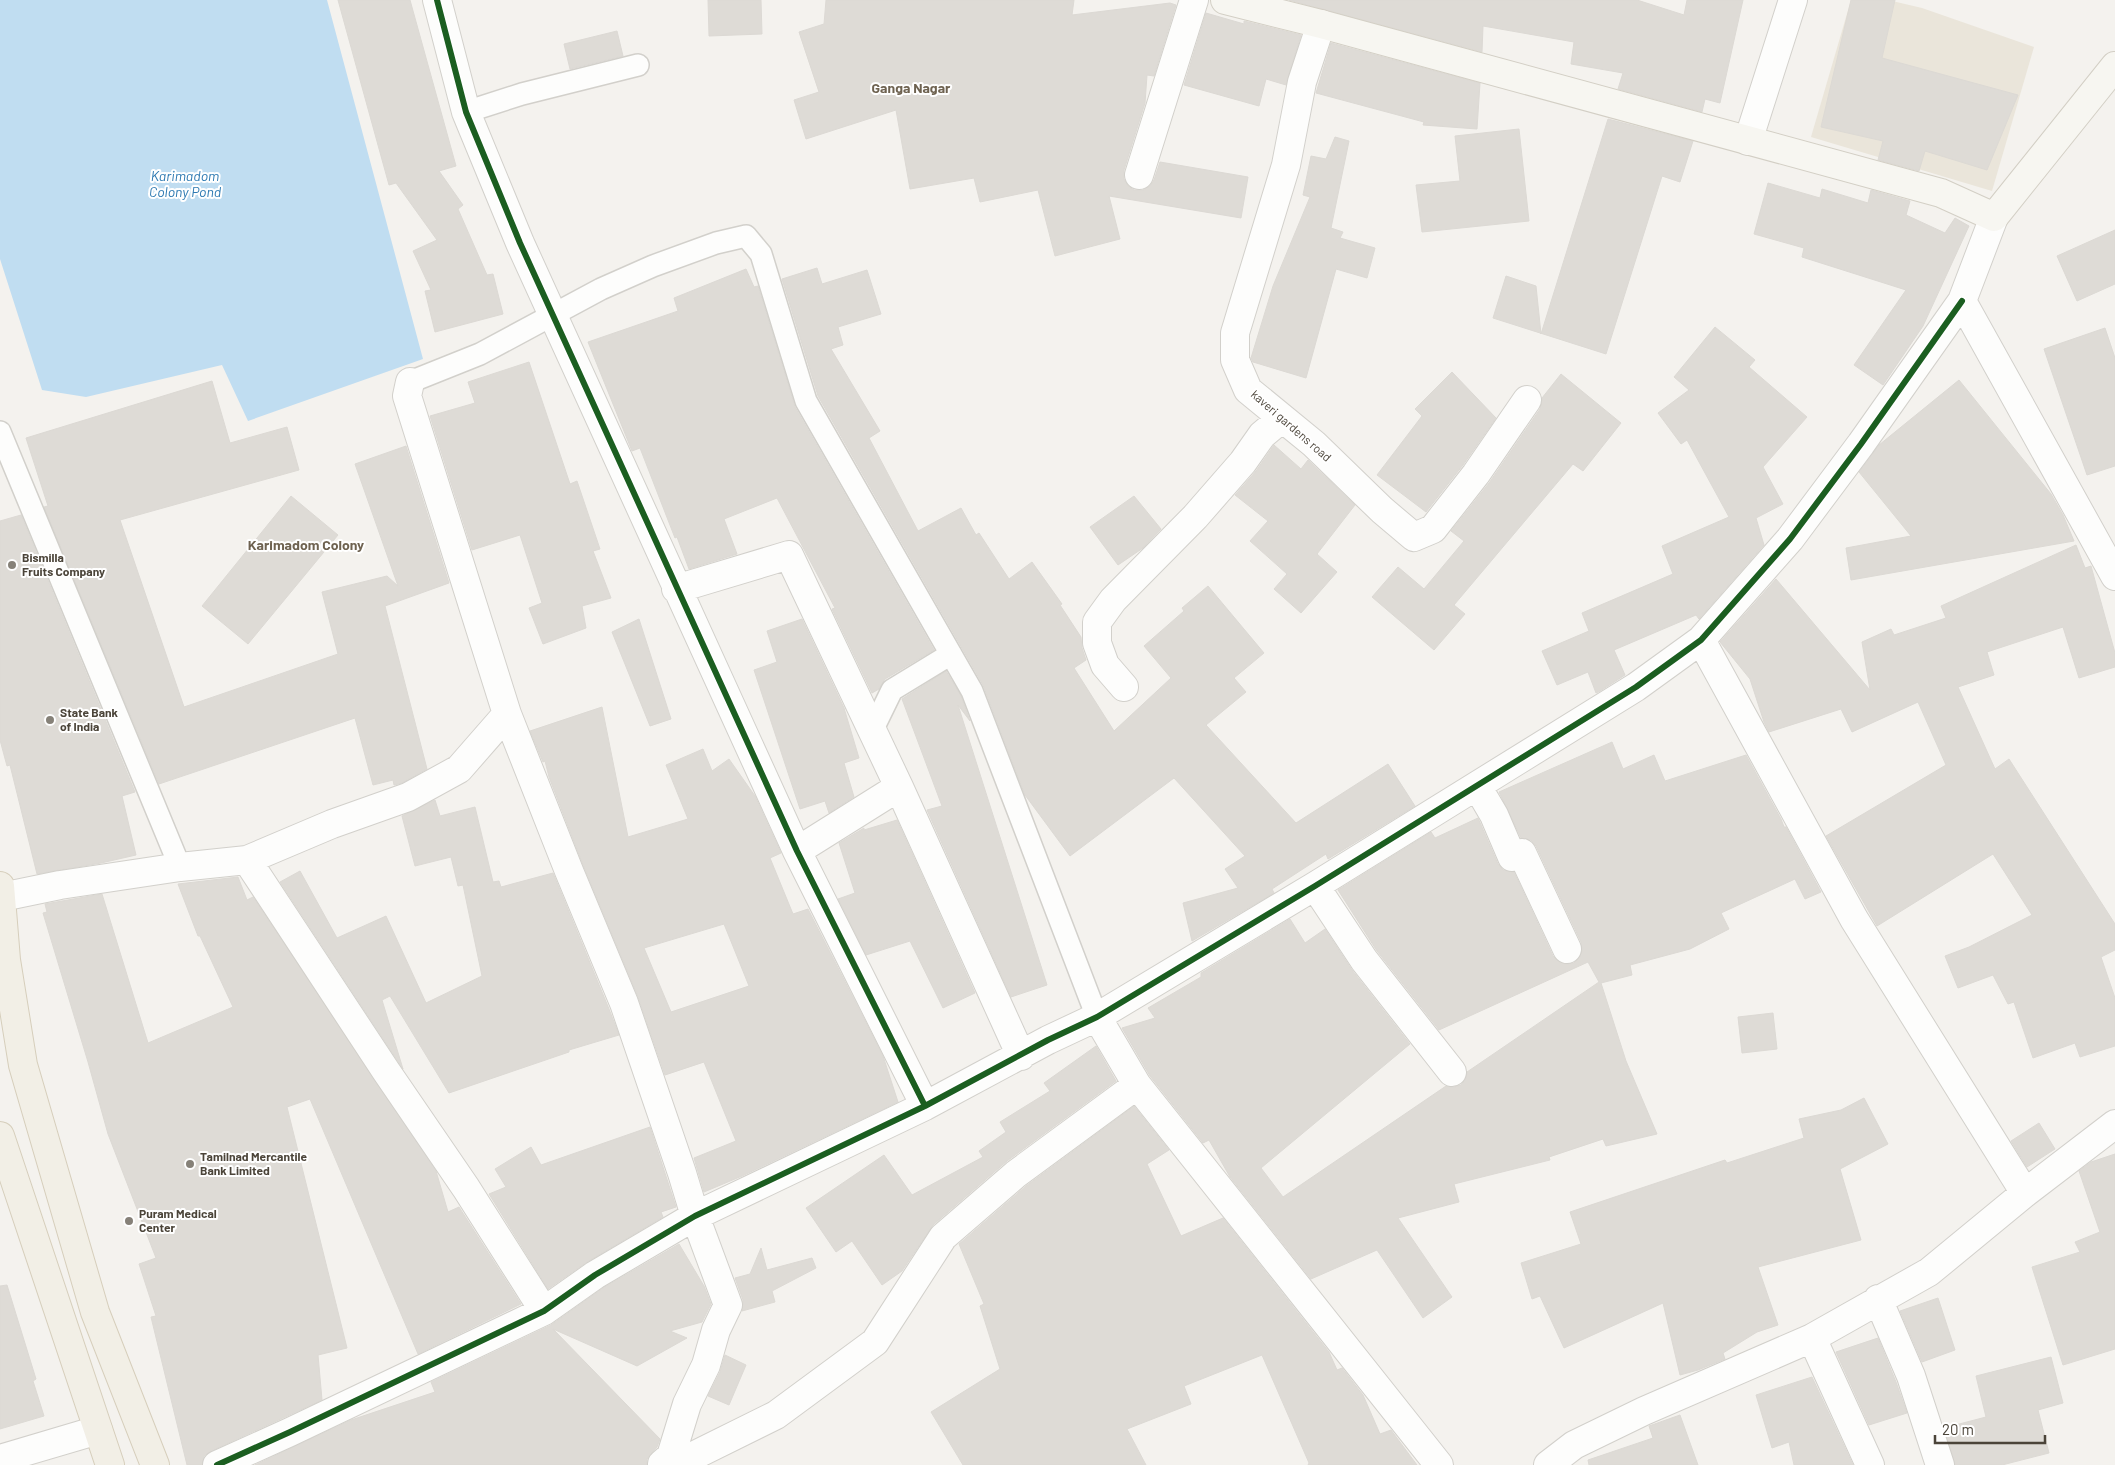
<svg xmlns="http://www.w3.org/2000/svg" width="2115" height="1465" font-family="Barlow,sans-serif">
<rect width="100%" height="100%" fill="#f4f2ee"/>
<path fill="#eae5da" d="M 1851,0 L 1888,0 L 1922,8 L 2034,47 L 1992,191 L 1811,137 Z"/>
<path fill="#c0ddf1" d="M 0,0 L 327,0 L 423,359 L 248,421 L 222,365 L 86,397 L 42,390 L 0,259 Z"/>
<path fill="#dedbd6" stroke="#dcd9d4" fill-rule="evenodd" d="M 338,0 L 410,0 L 456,166 L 439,171 L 463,205 L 458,209 L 487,275 L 493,274 L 503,314 L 435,332 L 425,291 L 431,290 L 413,251 L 437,240 L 396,183 L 389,185 Z
M 708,0 L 761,0 L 762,34 L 709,36 Z
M 826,0 L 1074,0 L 1072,15 L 1170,3 L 1176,5 L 1154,76 L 1147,75 L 1145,103 L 1124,170 L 1124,179 L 1128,186 L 1134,190 L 1143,190 L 1150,186 L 1154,180 L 1160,162 L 1248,177 L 1241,218 L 1109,196 L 1120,239 L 1055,256 L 1038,190 L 980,202 L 974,178 L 910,189 L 896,110 L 806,139 L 794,100 L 819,92 L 799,32 L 824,24 Z
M 1289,0 L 1637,0 L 1684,15 L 1687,0 L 1743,0 L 1720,103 L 1705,99 L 1702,112 L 1618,89 L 1623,73 L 1571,64 L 1574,42 L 1483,26 L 1482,52 Z
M 1851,0 L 1895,0 L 1882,58 L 2018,95 L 1987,170 L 1925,151 L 1919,171 L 1878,160 L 1883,141 L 1821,127 Z
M 1206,13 L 1244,24 L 1244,21 L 1301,35 L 1286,85 L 1266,79 L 1259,106 L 1184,85 Z
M 617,31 L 623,56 L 570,69 L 564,44 Z
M 1331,43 L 1480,83 L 1477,129 L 1423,125 L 1424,122 L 1316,93 Z
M 1608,119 L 1693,141 L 1680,182 L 1662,176 L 1606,354 L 1493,318 L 1506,276 L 1536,286 L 1541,334 Z
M 1519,129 L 1529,221 L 1422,232 L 1416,185 L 1460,181 L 1455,136 Z
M 1335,137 L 1349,141 L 1331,228 L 1343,232 L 1340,238 L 1375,248 L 1367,278 L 1336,269 L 1306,378 L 1253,362 L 1251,358 L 1273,286 L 1310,197 L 1303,195 L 1311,156 L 1326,159 Z
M 1768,183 L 1820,198 L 1822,189 L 1868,203 L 1871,190 L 1910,201 L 1906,215 L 1945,233 L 1955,218 L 1969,226 L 1923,326 L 1883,385 L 1854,365 L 1906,290 L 1802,257 L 1804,248 L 1754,234 Z
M 2115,230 L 2115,284 L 2077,301 L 2057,256 Z
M 817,268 L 822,284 L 867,270 L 881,314 L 838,327 L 843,345 L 831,349 L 880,431 L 869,438 L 918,531 L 961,508 L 976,535 L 979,533 L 1009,579 L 1032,562 L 1062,604 L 1060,605 L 1081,637 L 1082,648 L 1086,660 L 1074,668 L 1114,731 L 1171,678 L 1144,646 L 1184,611 L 1182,608 L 1208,586 L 1264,653 L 1234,678 L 1246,692 L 1206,725 L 1296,823 L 1388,764 L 1415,806 L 1328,859 L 1326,854 L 1272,889 L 1274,893 L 1192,941 L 1183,903 L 1238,888 L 1225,869 L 1245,856 L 1174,778 L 1070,856 L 1025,795 L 983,685 L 818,396 L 782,279 Z
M 746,269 L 754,287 L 758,286 L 795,407 L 934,650 L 885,679 L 879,689 L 872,693 L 832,609 L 835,608 L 777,498 L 724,519 L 737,554 L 689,569 L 677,537 L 675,538 L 640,448 L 632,451 L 588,342 L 678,311 L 674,298 Z
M 1715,327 L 1755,360 L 1749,367 L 1807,417 L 1763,467 L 1783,504 L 1756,518 L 1764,545 L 1699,619 L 1696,615 L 1614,650 L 1625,675 L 1600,691 L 1596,693 L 1588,672 L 1557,685 L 1542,651 L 1589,631 L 1582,613 L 1673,574 L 1662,546 L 1729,517 L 1687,440 L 1681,444 L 1658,413 L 1689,390 L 1674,377 Z
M 2105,328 L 2115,358 L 2115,466 L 2087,475 L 2044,349 Z
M 529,362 L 570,484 L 577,481 L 600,549 L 593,551 L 611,598 L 582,606 L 586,628 L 543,644 L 529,608 L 542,603 L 520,535 L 472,550 L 430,416 L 475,403 L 468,382 Z
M 1452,372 L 1496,418 L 1463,465 L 1426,512 L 1377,475 L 1422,416 L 1415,409 Z
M 1561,374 L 1621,423 L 1583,471 L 1573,464 L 1454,605 L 1465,614 L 1434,650 L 1372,597 L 1398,567 L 1424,589 L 1464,541 L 1451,531 L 1489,483 L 1540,409 L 1542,398 Z
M 1959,380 L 2051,494 L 2063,515 L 2074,541 L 1851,580 L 1846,548 L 1911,536 L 1859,472 L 1879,445 Z
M 212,381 L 230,443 L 287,427 L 299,470 L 120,520 L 184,707 L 338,654 L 322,592 L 387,576 L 398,586 L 355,464 L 406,446 L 449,583 L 385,606 L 427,769 L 402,783 L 394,785 L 393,780 L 373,785 L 355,718 L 159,784 L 44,507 L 48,506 L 26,438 Z
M 1274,445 L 1301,469 L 1308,460 L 1355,505 L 1317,554 L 1337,572 L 1301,613 L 1274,589 L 1287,574 L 1250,541 L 1268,521 L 1235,495 L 1256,471 Z
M 291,496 L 338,535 L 248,644 L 202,606 Z
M 1134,496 L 1161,529 L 1143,548 L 1118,565 L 1090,527 Z
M 21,515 L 135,792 L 122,796 L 136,855 L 101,863 L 37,874 L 10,765 L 7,766 L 0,740 L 0,521 Z
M 2076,545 L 2085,568 L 2091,566 L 2115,653 L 2115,667 L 2079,678 L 2063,627 L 1987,652 L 1994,675 L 1958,687 L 1995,769 L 2009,759 L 2115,924 L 2115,950 L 2101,957 L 2115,998 L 2115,1046 L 2080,1057 L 2075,1043 L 2033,1058 L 2014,1002 L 2008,1004 L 1993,975 L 1958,988 L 1945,956 L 1969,947 L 2032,915 L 1993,854 L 1877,926 L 1826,836 L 1946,765 L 1918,702 L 1852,732 L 1841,709 L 1769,732 L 1764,722 L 1750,679 L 1720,642 L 1776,579 L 1870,690 L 1862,642 L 1891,629 L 1894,635 L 1946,618 L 1941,606 Z
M 639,619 L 671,719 L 650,726 L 612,632 Z
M 802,619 L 844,708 L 859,758 L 844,763 L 854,797 L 829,813 L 825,801 L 800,809 L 754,670 L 777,662 L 767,631 Z
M 946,671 L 961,696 L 970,721 L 958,705 L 1047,985 L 1011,997 L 927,810 L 942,806 L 902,699 Z
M 602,707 L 628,837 L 688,819 L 666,765 L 703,749 L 712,771 L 729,759 L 755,796 L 781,853 L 770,858 L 793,914 L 808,909 L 883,1056 L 898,1102 L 742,1176 L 704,1192 L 694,1158 L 736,1141 L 704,1062 L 665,1075 L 638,997 L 583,865 L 549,777 L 545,761 L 543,762 L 530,731 ZM 724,924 L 749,986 L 671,1012 L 644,948 Z
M 1612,742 L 1623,769 L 1654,755 L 1665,781 L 1746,755 L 1781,819 L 1784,827 L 1786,827 L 1821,892 L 1805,899 L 1795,879 L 1721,913 L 1729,929 L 1690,949 L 1630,965 L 1632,975 L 1601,983 L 1626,1061 L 1657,1134 L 1606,1146 L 1603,1139 L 1549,1157 L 1550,1160 L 1454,1184 L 1459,1202 L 1398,1218 L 1452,1297 L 1423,1318 L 1377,1250 L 1311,1279 L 1230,1177 L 1209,1140 L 1203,1143 L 1150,1076 L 1122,1028 L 1155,1018 L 1148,1008 L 1201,977 L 1201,973 L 1290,919 L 1305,943 L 1325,929 L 1352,970 L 1410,1044 L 1261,1168 L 1283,1197 L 1446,1086 L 1454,1087 L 1461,1085 L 1466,1078 L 1467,1072 L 1599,982 L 1588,962 L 1439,1030 L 1377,951 L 1338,890 L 1431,832 L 1435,838 L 1478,818 L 1498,864 L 1503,870 L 1514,872 L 1553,956 L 1558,961 L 1565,964 L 1574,963 L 1579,958 L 1582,951 L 1581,942 L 1536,846 L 1531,840 L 1521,838 L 1499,792 Z
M 435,800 L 440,816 L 475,807 L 493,882 L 499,881 L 501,887 L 553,873 L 609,1009 L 619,1035 L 569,1050 L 569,1052 L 449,1093 L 390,996 L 382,1000 L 403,1069 L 280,882 L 300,871 L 337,938 L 386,916 L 426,1003 L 482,976 L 463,885 L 458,886 L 451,857 L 415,866 L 402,816 Z
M 897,820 L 975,993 L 943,1008 L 910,941 L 866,955 L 838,899 L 855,893 L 839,843 L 864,828 L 864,830 Z
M 238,877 L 247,900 L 253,897 L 436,1171 L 448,1212 L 459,1207 L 521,1304 L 418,1354 L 310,1099 L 287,1107 L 347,1348 L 318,1355 L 322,1400 L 211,1451 L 204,1456 L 202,1465 L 187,1465 L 151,1317 L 156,1316 L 139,1264 L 156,1258 L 108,1134 L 88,1062 L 43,913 L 47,912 L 45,904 L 102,894 L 148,1043 L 233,1007 L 200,936 L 198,936 L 178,884 Z
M 1773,1013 L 1777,1049 L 1742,1053 L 1738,1017 Z
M 1096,1046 L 1116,1081 L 1007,1161 L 933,1225 L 902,1271 L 882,1285 L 852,1241 L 836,1252 L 806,1208 L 884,1155 L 912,1195 L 983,1157 L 979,1151 L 1006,1132 L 1000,1122 L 1050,1091 L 1044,1083 Z
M 1864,1098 L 1888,1144 L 1840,1169 L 1861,1240 L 1758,1267 L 1778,1325 L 1757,1332 L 1723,1353 L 1725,1359 L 1698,1370 L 1680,1375 L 1663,1303 L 1564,1348 L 1540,1296 L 1532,1299 L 1521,1263 L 1581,1244 L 1570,1212 L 1725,1160 L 1727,1163 L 1804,1138 L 1799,1119 L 1841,1110 Z
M 1134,1106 L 1169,1150 L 1147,1164 L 1181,1236 L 1223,1218 L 1329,1352 L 1337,1370 L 1342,1368 L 1363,1395 L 1380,1434 L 1391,1430 L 1417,1465 L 1308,1465 L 1309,1463 L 1262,1355 L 1184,1386 L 1191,1404 L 1127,1429 L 1146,1465 L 963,1465 L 931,1412 L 1000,1369 L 980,1306 L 984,1304 L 959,1244 L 1026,1186 Z
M 2039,1123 L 2055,1149 L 2027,1167 L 2011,1141 Z
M 650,1127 L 676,1207 L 661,1212 L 663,1217 L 587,1262 L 548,1289 L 489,1194 L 506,1187 L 495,1169 L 531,1147 L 541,1165 Z
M 2115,1154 L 2115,1349 L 2063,1365 L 2032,1267 L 2080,1252 L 2075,1242 L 2100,1232 L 2079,1171 L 2091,1162 Z
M 679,1244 L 704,1286 L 711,1304 L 702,1322 L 670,1331 L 687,1338 L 637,1366 L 553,1329 L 660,1439 L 657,1447 L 647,1459 L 647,1465 L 255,1465 L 351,1420 L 435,1392 L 431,1382 L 551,1325 L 603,1288 Z
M 761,1248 L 767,1270 L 812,1258 L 816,1268 L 772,1291 L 775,1302 L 742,1311 L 743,1300 L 735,1278 L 750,1274 Z
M 7,1285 L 36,1379 L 33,1381 L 44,1416 L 0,1429 L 0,1286 Z
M 1938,1298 L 1955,1350 L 1922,1362 L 1900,1311 Z
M 1878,1338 L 1896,1382 L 1907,1413 L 1869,1425 L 1836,1352 Z
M 725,1355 L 746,1365 L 729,1405 L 708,1396 L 720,1372 Z
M 2051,1357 L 2063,1403 L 2038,1410 L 2049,1453 L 2002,1465 L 1955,1465 L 1944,1428 L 1986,1417 L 1976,1376 Z
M 1812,1377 L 1853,1465 L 1794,1465 L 1789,1442 L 1772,1448 L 1756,1395 Z
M 1680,1415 L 1698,1465 L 1589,1465 L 1588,1460 L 1653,1438 L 1649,1426 Z"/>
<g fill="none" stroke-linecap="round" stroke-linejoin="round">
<defs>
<path id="lane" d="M 466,112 L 522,94 L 638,65
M 410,382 L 480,354 L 601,289 L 653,266 L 716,243 L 746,236 L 761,254 L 806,401 L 972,691 L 1097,1017
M 0,432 L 180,867
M 872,731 L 892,690 L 951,654"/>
<path id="street" d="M 437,0 L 466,112 L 520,243 L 797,851 L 925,1106
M 1321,24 L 1302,82 L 1286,165 L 1235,333 L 1235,360 L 1248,390 L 1314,444 L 1382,510 L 1414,537 L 1433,529 L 1476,474 L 1527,400
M 1748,141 L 1793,0
M 1139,175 L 1194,0
M 1994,217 L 1962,301 L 2115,576
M 410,382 L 407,396 L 507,714 L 569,871 L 624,1003 L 682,1173 L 695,1216 L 728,1305 L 716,1330 L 706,1365 L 687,1404 L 671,1456
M 676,589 L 789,555 L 899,787 L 1021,1056
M 1701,640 L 1854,919 L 2025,1193
M 1124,687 L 1105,665 L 1097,643 L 1097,622 L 1113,600 L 1195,517 L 1243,462 L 1262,435 L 1281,419
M 1477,786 L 1494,815 L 1512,857 L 1522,853 L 1567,949
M 797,851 L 899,787
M 247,860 L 386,1071 L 466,1188 L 544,1311
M 1315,886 L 1364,960 L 1452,1072
M 2,897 L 60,885 L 180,867 L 247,860 L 332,824 L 408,797 L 459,769 L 507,714
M 1097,1017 L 1137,1085 L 1439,1465
M 1878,1299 L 1911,1376 L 1940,1465
M 1812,1338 L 1870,1465
M 0,1459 L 98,1430
M 662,1464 L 671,1456 L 677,1464 L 776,1415 L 875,1342 L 943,1237 L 1016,1174 L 1137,1085
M 217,1465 L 290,1432 L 544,1311 L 595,1275 L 695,1216 L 925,1106 L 1048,1040 L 1097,1017 L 1315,886 L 1636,687 L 1701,640 L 1790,539 L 1861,444 L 1962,301
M 1548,1465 L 1574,1445 L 1644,1411 L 1812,1338 L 1929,1272 L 2025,1193 L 2115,1124"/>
<path id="secondary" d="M 1225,0 L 1321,24 L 1941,193 L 1994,217 L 2115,66"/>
<path id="primary" d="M 0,886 L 6,960 L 23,1065 L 95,1312 L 155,1465
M 0,1136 L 110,1465"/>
</defs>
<use href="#lane" stroke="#d2d0cb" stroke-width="24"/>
<use href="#street" stroke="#d2d0cb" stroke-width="30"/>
<use href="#secondary" stroke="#d3cfc5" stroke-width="30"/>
<use href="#primary" stroke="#d6cebb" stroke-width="30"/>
<use href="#lane" stroke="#fdfdfc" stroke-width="21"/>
<use href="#street" stroke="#fdfdfc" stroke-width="28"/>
<use href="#secondary" stroke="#f7f6f1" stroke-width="28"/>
<use href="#primary" stroke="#f2efe6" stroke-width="28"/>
<defs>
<path id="cycleway" d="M 437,0 L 466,112 L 520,243 L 797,851 L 925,1106
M 217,1465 L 290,1432 L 544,1311 L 595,1275 L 695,1216 L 925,1106 L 1048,1040 L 1097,1017 L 1315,886 L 1636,687 L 1701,640 L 1790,539 L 1861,444 L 1962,301"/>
</defs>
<use href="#cycleway" stroke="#fff" stroke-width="9"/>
<use href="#cycleway" stroke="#1b5e20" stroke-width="6"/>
</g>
<g fill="#868178" stroke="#fff" stroke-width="2">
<circle cx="12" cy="565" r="5"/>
<circle cx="50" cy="720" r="5"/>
<circle cx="190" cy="1164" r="5"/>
<circle cx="129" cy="1221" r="5"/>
</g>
<g text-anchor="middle" stroke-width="4" stroke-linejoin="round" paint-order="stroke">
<g font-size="12" fill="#4b4439" stroke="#fff">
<text transform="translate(1291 426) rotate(41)" y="4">kaveri gardens road</text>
</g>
<g font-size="12" font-weight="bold" fill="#4b4439" stroke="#fff" text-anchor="start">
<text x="22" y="562">Bismilla<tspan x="22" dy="14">Fruits Company</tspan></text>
<text x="60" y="717">State Bank<tspan x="60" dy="14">of India</tspan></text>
<text x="200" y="1161">Tamilnad Mercantile<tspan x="200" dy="14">Bank Limited</tspan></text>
<text x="139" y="1218">Puram Medical<tspan x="139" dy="14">Center</tspan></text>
</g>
<g font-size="14" font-weight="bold" fill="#6e6250" stroke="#fff">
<text x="911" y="93">Ganga Nagar</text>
<text x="306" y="550">Karimadom Colony</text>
</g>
<g font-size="14" font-style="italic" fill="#2e7ab2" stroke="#fff">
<text x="185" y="181">Karimadom<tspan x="185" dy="16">Colony Pond</tspan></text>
</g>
</g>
<path d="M1935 1435v8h110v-8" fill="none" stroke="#4b4439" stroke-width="2.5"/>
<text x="1942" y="1435" font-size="15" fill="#4b4439" stroke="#ffffff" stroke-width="4" paint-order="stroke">20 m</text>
</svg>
